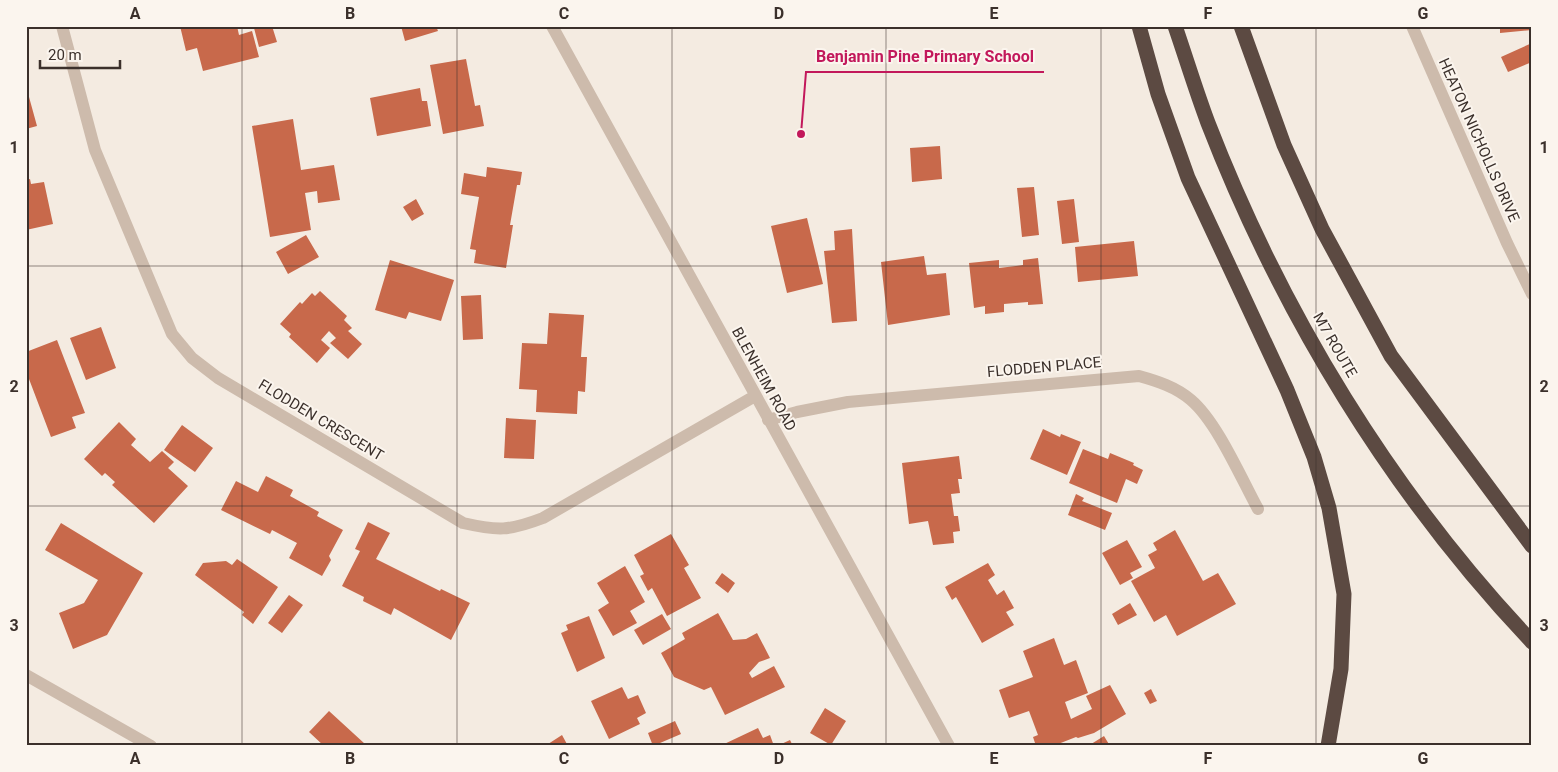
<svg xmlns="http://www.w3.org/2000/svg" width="1558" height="772" font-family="Roboto,sans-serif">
<rect width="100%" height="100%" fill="#f4ebe1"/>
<path fill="#c8694b" d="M 180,26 L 237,26 L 239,35 L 252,31 L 259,57 L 203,71 L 197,48 L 186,51 Z
M 258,26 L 272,26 L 277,42 L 259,47 L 254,28 Z
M 401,26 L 436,26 L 438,31 L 405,41 Z
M 1500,26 L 1532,26 L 1532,30 L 1500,33 Z
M 1532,43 L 1532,62 L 1508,72 L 1501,57 Z
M 466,59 L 475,106 L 480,105 L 484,126 L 443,134 L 430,65 Z
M 26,86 L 37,126 L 26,129 Z
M 420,88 L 422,101 L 427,101 L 431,126 L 377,136 L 370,98 Z
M 293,119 L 301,170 L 334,165 L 340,200 L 318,203 L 317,191 L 305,193 L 311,230 L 270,237 L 252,126 Z
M 940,146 L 942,179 L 912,182 L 910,148 Z
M 487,167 L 522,172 L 520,185 L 517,185 L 510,225 L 513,225 L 506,268 L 474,263 L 476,250 L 470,249 L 479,197 L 461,194 L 464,173 L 486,177 Z
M 30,179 L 31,184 L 44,182 L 53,224 L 26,230 L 26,180 Z
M 1034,187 L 1039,235 L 1022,237 L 1017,188 Z
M 416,199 L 424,214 L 412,221 L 403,207 Z
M 1074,199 L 1079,242 L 1062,244 L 1057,201 Z
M 807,218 L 823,284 L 787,293 L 771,226 Z
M 852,229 L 857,321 L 832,323 L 824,251 L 835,250 L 834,231 Z
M 306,235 L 319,257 L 288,274 L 276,252 Z
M 1134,241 L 1138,276 L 1078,282 L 1075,247 Z
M 924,256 L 927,275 L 946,273 L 950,315 L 888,325 L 881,262 Z
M 1038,258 L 1043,304 L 1028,305 L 1028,302 L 1004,304 L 1004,312 L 985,314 L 985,306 L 974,308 L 969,263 L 999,260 L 999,268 L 1023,265 L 1023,260 Z
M 390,260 L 454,280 L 441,321 L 409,312 L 406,319 L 375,310 Z
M 320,291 L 347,316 L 344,320 L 352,328 L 348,331 L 362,344 L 348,359 L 330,343 L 336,338 L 329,331 L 321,340 L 330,348 L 317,363 L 289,337 L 291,334 L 280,324 L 300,302 L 302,304 L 312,293 L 315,296 Z
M 481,295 L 483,339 L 463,340 L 461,296 Z
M 549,313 L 584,315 L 581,357 L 587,357 L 585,392 L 578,391 L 577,414 L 536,412 L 537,390 L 519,389 L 522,343 L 547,344 Z
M 101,327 L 116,368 L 86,380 L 70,338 Z
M 57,340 L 85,413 L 72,417 L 76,428 L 51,437 L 29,379 L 26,381 L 26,352 Z
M 506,418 L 536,420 L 534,459 L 504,458 Z
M 119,422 L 136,439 L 131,445 L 150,462 L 162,451 L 174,462 L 168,468 L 188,486 L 154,523 L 112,485 L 115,482 L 105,473 L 102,476 L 84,459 Z
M 182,425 L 213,448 L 195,472 L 164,450 Z
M 1043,429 L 1060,437 L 1061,434 L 1081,442 L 1067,475 L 1030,459 Z
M 1083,449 L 1108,459 L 1110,453 L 1134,463 L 1133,465 L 1143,470 L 1137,484 L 1126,479 L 1117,503 L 1069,483 Z
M 959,456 L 962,479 L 958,479 L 960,493 L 951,494 L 954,516 L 958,516 L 960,531 L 953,532 L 954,543 L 933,545 L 928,521 L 909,524 L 902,463 Z
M 266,476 L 293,490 L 290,496 L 319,512 L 317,516 L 343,530 L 329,556 L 331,560 L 322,576 L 289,558 L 297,543 L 272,530 L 270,534 L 221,510 L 236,481 L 258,492 Z
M 1076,494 L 1084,498 L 1082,501 L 1112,513 L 1105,530 L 1068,515 Z
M 368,522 L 390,533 L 376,559 L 440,591 L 441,589 L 470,603 L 451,640 L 394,608 L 391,615 L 363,601 L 364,597 L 342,586 L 360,551 L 355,549 Z
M 61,523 L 143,573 L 107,635 L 73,649 L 59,613 L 84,603 L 98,580 L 45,550 Z
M 1175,530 L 1203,581 L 1218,573 L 1236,604 L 1177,636 L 1166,615 L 1154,622 L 1131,581 L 1155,568 L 1148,555 L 1157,550 L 1153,543 Z
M 671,534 L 689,565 L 684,568 L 701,598 L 667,616 L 652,588 L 648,591 L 640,576 L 644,574 L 634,555 Z
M 1127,540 L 1142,567 L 1130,573 L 1133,578 L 1120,585 L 1102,553 Z
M 237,559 L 278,587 L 253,624 L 242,615 L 244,612 L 195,575 L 203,563 L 226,561 L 232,565 Z
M 988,563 L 995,575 L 988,580 L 997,595 L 1004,590 L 1014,608 L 1006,612 L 1014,625 L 982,643 L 956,597 L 952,600 L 945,587 Z
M 625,566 L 645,602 L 630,611 L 637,623 L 613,636 L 598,610 L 609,603 L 597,583 Z
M 722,573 L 735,583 L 728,593 L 715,583 Z
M 289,595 L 303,605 L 282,633 L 268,623 Z
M 1130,603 L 1137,615 L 1118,625 L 1112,614 Z
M 718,613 L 733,640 L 746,639 L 757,633 L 770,658 L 759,662 L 749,673 L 752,678 L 774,666 L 785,687 L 725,715 L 711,687 L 704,690 L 674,677 L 661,653 L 685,639 L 682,633 Z
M 662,614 L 671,629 L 643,645 L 634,630 Z
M 589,616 L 605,658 L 577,672 L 561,633 L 568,630 L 566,625 Z
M 1054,638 L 1064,665 L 1076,660 L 1088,693 L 1065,702 L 1071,719 L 1092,709 L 1086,696 L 1110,685 L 1126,714 L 1094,733 L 1078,738 L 1076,737 L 1053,746 L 1036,746 L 1033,737 L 1038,735 L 1029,711 L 1009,718 L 999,690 L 1033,677 L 1023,651 Z
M 622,687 L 628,699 L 638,695 L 646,713 L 637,718 L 640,724 L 609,739 L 591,701 Z
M 1151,689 L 1157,701 L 1150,704 L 1144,693 Z
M 825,708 L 846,721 L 831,745 L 810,733 Z
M 329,711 L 365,744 L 363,746 L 324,746 L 309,732 Z
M 675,721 L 681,734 L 653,746 L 648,733 Z
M 758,728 L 763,738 L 770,735 L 774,746 L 720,746 Z
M 562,735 L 568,746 L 545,746 Z
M 1104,736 L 1110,746 L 1088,746 Z
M 790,740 L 793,746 L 777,746 Z"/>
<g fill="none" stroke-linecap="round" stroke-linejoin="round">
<path stroke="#cdbbac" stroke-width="12" d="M 62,26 L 95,150 L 172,334 L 192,358 L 218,378 L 463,523 C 498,531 509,531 543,518 L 755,396
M 552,26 L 949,746
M 1412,26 L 1507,243 L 1532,294
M 768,420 L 797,412 L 848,402 L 1139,376 C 1157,381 1176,387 1191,400 C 1217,422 1241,478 1258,509
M 26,675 L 151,746"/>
<path stroke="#5c4a42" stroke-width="15" d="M 1139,26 L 1158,94 L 1188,178 L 1287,390 L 1314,457 L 1329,508 L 1344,594 L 1341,669 L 1328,746
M 1175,26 C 1186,58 1196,91 1208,123 C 1282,314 1391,493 1532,642
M 1241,26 L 1284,145 L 1322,229 L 1391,356 L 1532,546"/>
</g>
<path fill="none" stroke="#3b302b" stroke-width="1" stroke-opacity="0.55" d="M 242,26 L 242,746M 457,26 L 457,746M 672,26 L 672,746M 886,26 L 886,746M 1101,26 L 1101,746M 1316,26 L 1316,746M 26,266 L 1532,266M 26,506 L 1532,506"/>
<g text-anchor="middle" stroke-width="4" stroke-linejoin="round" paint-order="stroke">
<g font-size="15" fill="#3b302b" stroke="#fbf5ee">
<text transform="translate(1479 140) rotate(66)" y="5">HEATON NICHOLLS DRIVE</text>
<text transform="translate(1335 345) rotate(60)" y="5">M7 ROUTE</text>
<text transform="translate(1044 367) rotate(-5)" y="5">FLODDEN PLACE</text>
<text transform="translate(764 379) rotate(61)" y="5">BLENHEIM ROAD</text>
<text transform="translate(321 420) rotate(31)" y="5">FLODDEN CRESCENT</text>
</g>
</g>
<path fill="none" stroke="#c2185b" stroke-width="2" d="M801 134L806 72H1044"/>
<circle fill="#c2185b" stroke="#fbf5ee" stroke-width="2" cx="801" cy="134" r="5"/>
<g font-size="16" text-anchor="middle" font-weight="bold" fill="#c2185b" stroke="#fbf5ee" stroke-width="4" stroke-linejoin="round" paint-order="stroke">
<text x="925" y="62">Benjamin Pine Primary School</text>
</g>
<rect width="1558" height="772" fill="none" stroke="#fbf5ee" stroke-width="55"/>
<path d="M40 60v8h80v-8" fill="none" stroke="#3b302b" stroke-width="2.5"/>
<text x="48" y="60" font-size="15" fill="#3b302b" stroke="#fbf5ee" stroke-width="4" paint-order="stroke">20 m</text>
<rect x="28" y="28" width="1502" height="716" fill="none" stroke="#3b302b" stroke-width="2"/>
<g font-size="16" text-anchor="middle" font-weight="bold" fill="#3b302b">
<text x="135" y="19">A</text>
<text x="350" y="19">B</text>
<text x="564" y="19">C</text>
<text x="779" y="19">D</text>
<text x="994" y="19">E</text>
<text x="1208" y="19">F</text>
<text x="1423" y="19">G</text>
<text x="14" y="153">1</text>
<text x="1544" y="153">1</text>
<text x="14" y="392">2</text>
<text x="1544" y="392">2</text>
<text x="14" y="631">3</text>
<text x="1544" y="631">3</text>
<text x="135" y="764">A</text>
<text x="350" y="764">B</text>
<text x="564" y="764">C</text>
<text x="779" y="764">D</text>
<text x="994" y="764">E</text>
<text x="1208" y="764">F</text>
<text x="1423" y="764">G</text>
</g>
</svg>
